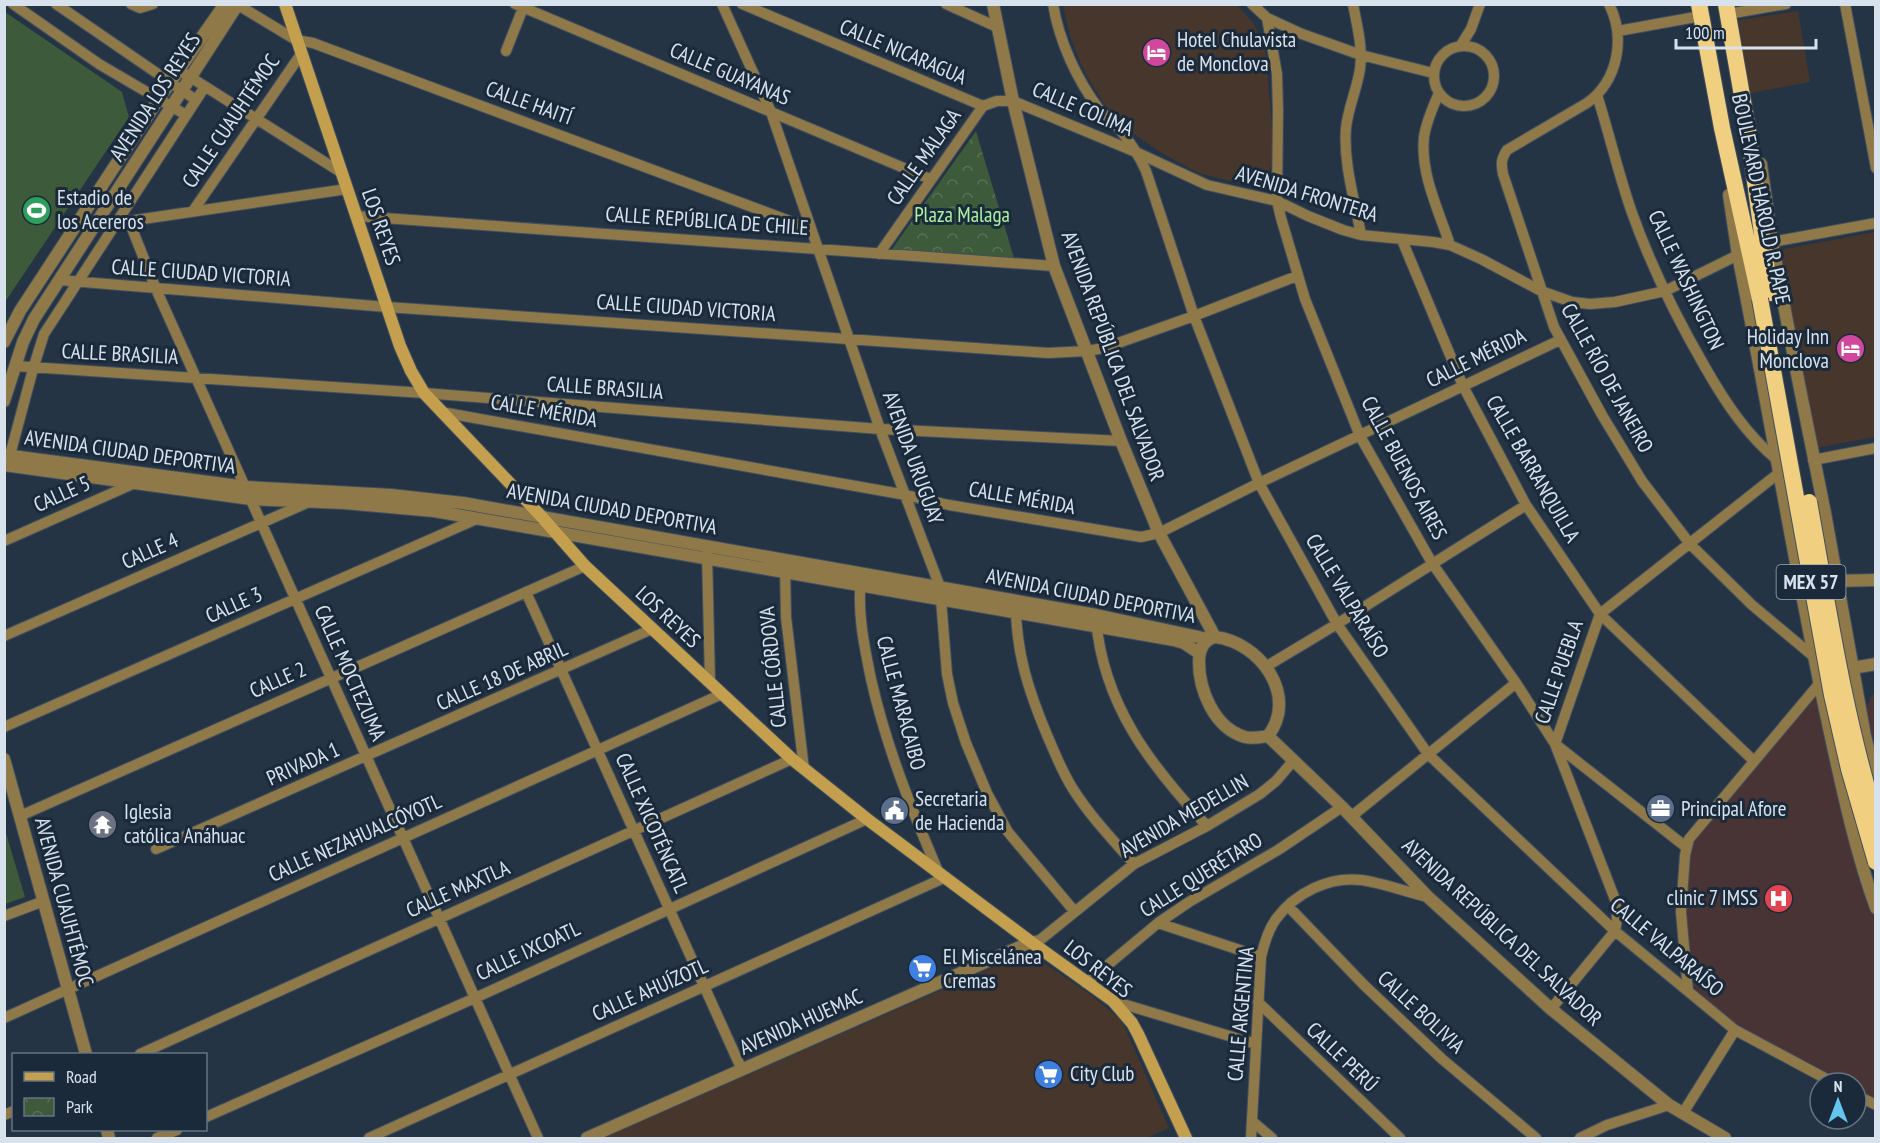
<svg xmlns="http://www.w3.org/2000/svg" width="1880" height="1143" font-family="'PT Sans Narrow',sans-serif">
<defs>
<pattern id="park-crowns" width="20" height="18" patternUnits="userSpaceOnUse" patternTransform="scale(1.5)"><rect width="20" height="18" fill="#3d5a3a"/><path d="M2 6a3 3 0 1 1 6 0M12 15a3 3 0 1 1 6 0" fill="none" stroke="#587157"/></pattern>
</defs>
<rect width="100%" height="100%" fill="#243445"/>
<path fill="#47362c" d="M 1063,5 L 1237,5 L 1254,24 L 1265,48 L 1273,136 L 1271,164 L 1268,182 L 1266,186 L 1263,188 L 1246,185 L 1198,173 L 1162,153 L 1125,128 L 1104,104 L 1083,69 L 1070,36 Z
M 1798,11 L 1810,82 L 1750,93 L 1738,20 Z
M 1875,232 L 1875,437 L 1816,448 L 1779,250 Z
M 1028,952 L 1091,995 L 1122,1021 L 1169,1128 L 1147,1138 L 604,1138 Z"/>
<path fill="#493435" d="M 1821,688 L 1875,907 L 1875,1103 L 1856,1093 L 1856,1083 L 1837,1083 L 1737,1026 L 1702,999 L 1694,987 L 1690,974 L 1686,917 L 1691,843 Z
M 1875,692 L 1875,746 L 1866,712 L 1870,698 Z"/>
<path fill="#3d5a3a" d="M 5,12 L 122,92 L 129,117 L 5,302 Z
M 5,830 L 25,897 L 5,904 L 4,904 Z"/>
<path fill="url(#park-crowns)" d="M 976,131 L 1014,258 L 892,249 Z"/>
<g fill="none" stroke-linecap="round" stroke-linejoin="round">
<defs>
<path id="minor" d="M 13,4 L 99,64 L 186,115
M 56,4 L 196,100
M 131,4 L 140,8 L 153,4
M 515,4 L 930,179
M 722,4 L 771,112 L 880,429 L 940,587 L 947,674 L 953,703 L 966,743 L 987,793 L 1008,832 L 1075,912
M 742,4 L 983,106
M 946,4 L 997,27
M 1053,4 C 1059,41 1077,80 1099,109 C 1104,115 1111,120 1116,125 C 1129,140 1138,153 1146,171 L 1194,316 L 1259,483 L 1337,624 L 1428,754 L 1615,931 L 1735,1030 L 1834,1083
M 1252,4 L 1267,18 L 1302,34 L 1361,55 L 1433,73
M 1353,4 C 1357,26 1363,47 1360,69 C 1357,89 1348,108 1346,128 C 1343,163 1355,201 1361,235
M 1609,4 C 1626,38 1618,81 1587,103 L 1507,150 C 1501,159 1501,164 1503,174 L 1554,327 L 1602,415 L 1642,481 L 1690,544 L 1752,605 L 1813,656
M 1845,4 L 1876,168
M 238,5 L 296,40 L 313,43 L 811,229
M 1728,14 L 1786,4
M 1267,18 L 1277,74 L 1278,112 L 1277,201 L 1281,218 L 1305,299 L 1360,436 L 1432,563 L 1516,683 L 1555,744 L 1686,847
M 1618,31 L 1701,16
M 1461,45 L 1471,29 L 1480,4
M1434 76a30 30 0 1 1 60 0a30 30 0 1 1-60 0Z
M 506,51 L 523,8
M 179,70 L 342,173
M 1439,93 C 1433,107 1426,122 1424,137 C 1420,174 1439,211 1450,245
M 1597,95 C 1609,133 1618,172 1631,210 C 1650,264 1676,317 1705,367 C 1725,402 1746,434 1777,460
M 193,211 L 301,54
M 356,216 L 1054,266
M 125,220 L 129,221 L 347,189
M 129,221 L 156,289 L 538,1138
M 1402,240 L 1463,386 L 1526,505 L 1600,614 L 1754,761
M 1772,242 L 1876,223
M 879,254 L 983,106 L 997,101 L 1013,101 L 1138,153 L 1207,185 L 1277,201 L 1308,216 L 1343,230 L 1361,235 L 1433,242 L 1450,245 L 1481,259 L 1541,291 L 1572,302 L 1590,304 L 1615,302 L 1665,291 L 1738,255
M 59,280 L 387,307 L 1048,353 L 1087,351 L 1104,348 L 1194,316 L 1297,276
M 15,366 L 424,393 L 880,429 L 1121,441
M 441,412 L 906,495 L 949,505 L 1141,537 L 1159,533 L 1259,483 L 1560,340
M 10,455 L 33,369 L 44,334 L 204,88
M 1813,460 L 1876,448
M 4,541 L 135,483
M 707,552 L 710,683
M 785,567 L 786,617 L 804,769
M 861,578 C 857,612 864,645 871,679 C 886,746 911,808 938,871
M 526,592 L 742,1070
M 1016,606 C 1016,653 1029,692 1047,735 C 1055,753 1062,772 1073,789 C 1090,816 1113,840 1134,864
M 1096,619 C 1103,705 1151,766 1207,826
M 4,636 L 309,502
M 1267,666 L 1337,624 L 1526,505
M 4,727 L 479,518
M 20,816 L 585,566
M 1352,816 L 1516,683
M 156,849 L 652,629
M 1288,906 L 1364,985 L 1442,1059 L 1536,1138
M 4,916 L 44,901
M 1158,923 L 1261,957
M 1031,942 L 1040,940 L 1134,864 L 1207,826 L 1260,794 L 1276,781 L 1294,760
M 1086,983 L 1158,923 L 1189,902 L 1278,850 L 1342,807
M 1688,991 L 1681,912 L 1685,855 L 1689,839 L 1819,684
M 1113,1001 L 1256,1044
M 1258,1002 L 1400,1138
M 1551,1009 L 1615,931 L 1617,920 L 1616,902 L 1555,744 L 1600,614 L 1779,473
M 4,1018 L 722,694
M 140,1054 L 792,759
M 1856,1095 L 1876,1105
M 1683,1113 L 1735,1030
M 4,1115 L 14,1111
M 206,1117 L 475,998 L 867,819
M 1252,1121 L 1272,1138
M 157,1138 L 177,1130
M 369,1138 L 946,877
M 1251,1138 L 1261,957 C 1264,944 1268,930 1276,919 C 1295,893 1329,876 1361,880 C 1383,883 1406,892 1428,897
M 1580,1138 L 1607,1125 L 1669,1105"/>
<path id="tertiary" d="M 993,4 L 1013,101 L 1054,266 L 1121,441 L 1159,533 L 1215,637
M 1761,164 L 1772,242 L 1798,379 L 1825,513 L 1865,736 L 1876,779
M 1729,195 L 1738,255 C 1769,409 1794,565 1827,719 C 1841,783 1854,847 1876,908
M 4,342 L 20,311 L 158,100 L 225,4
M 4,401 L 23,342 L 34,319 L 238,4
M 4,455 L 246,487 L 391,495 L 463,503 L 1096,615 L 1208,639
M 4,465 L 251,499 L 344,503 L 434,511 L 1174,640 L 1184,643 L 1199,653
M 1832,581 L 1876,580
M 1215,637 C 1260,642 1299,696 1268,736 C 1261,737 1253,739 1245,737 C 1214,728 1199,690 1199,662 C 1199,650 1203,640 1215,637 Z
M 1846,669 L 1876,664
M 1268,736 L 1342,807 L 1428,897 L 1551,1009 L 1669,1105 L 1725,1138
M 4,759 L 86,1054
M 107,1130 L 109,1138
M 587,1138 L 1031,942"/>
<path id="secondary" d="M 285,4 L 400,346 L 411,371 L 424,393 L 541,516 L 585,566 L 792,759 L 867,819 L 1031,942 L 1113,1001 L 1132,1023 L 1138,1034 L 1186,1138"/>
<path id="trunk" d="M 1699,4 L 1722,128 L 1760,299
M 1726,4 L 1748,130 L 1770,293"/>
</defs>
<use href="#minor" stroke="#415060" stroke-width="12"/>
<use href="#tertiary" stroke="#415060" stroke-width="14"/>
<use href="#secondary" stroke="#415060" stroke-width="14"/>
<use href="#trunk" stroke="#415060" stroke-width="18"/>
<use href="#minor" stroke="#8f7948" stroke-width="10"/>
<use href="#tertiary" stroke="#8f7948" stroke-width="12"/>
<use href="#secondary" stroke="#c4a04e" stroke-width="12"/>
<use href="#trunk" stroke="#f1cf81" stroke-width="16"/>
<defs>
<path id="trunk-bridge" d="M 1760,299 L 1832,695 L 1849,769 L 1876,862
M 1809,502 C 1828,607 1844,715 1876,818"/>
</defs>
<use href="#trunk-bridge" stroke="#415060" stroke-width="18" stroke-linecap="butt"/>
<use href="#trunk-bridge" stroke="#f1cf81" stroke-width="16"/>
</g>
<defs>
<symbol id="hotel-disc" viewBox="-11 -11 22 22"><circle r="9.5" fill="#d1479c" stroke="#1a2a3b"/><path d="M-6-4.5h1.5V1H6V5H4.5V3h-9V5H-6ZM-4 0a1.8 1.8 0 1 1 3.6 0ZM.5 0V-2.5h3Q6-2.5 6 0Z" fill="#fff"/></symbol>
<symbol id="stadium-disc" viewBox="-11 -11 22 22"><circle r="9.5" fill="#2e9e5b" stroke="#1a2a3b"/><path d="M0-5a6.5 5 0 1 0 0 10a6.5 5 0 1 0 0-10ZM-3.5-1.8h7v3.6h-7Z" fill="#fff"/></symbol>
<symbol id="office-disc" viewBox="-11 -11 22 22"><circle r="9.5" fill="#5c6f8a" stroke="#1a2a3b"/><path d="M-6-3h4V-5.5h4V-3h4V5H-6ZM-1-4.5V-3h2v-1.5ZM-6 0V1H6V0Z" fill="#fff"/></symbol>
<symbol id="civic-disc" viewBox="-11 -11 22 22"><circle r="9.5" fill="#5c6f8a" stroke="#1a2a3b"/><path d="M-.6-6.5H3V-4.5H.6V-3L4-1V1h2V6H-6V1h2V-1L-.6-3ZM-1.2 2.5V6h2.4V2.5Z" fill="#fff"/></symbol>
<symbol id="temple-disc" viewBox="-11 -11 22 22"><circle r="9.5" fill="#6b7280" stroke="#1a2a3b"/><path d="M0-6L5-2H3V0L6.5 2.5H4V6H1.5V3h-3V6H-4V2.5H-6.5L-3 0V-2H-5Z" fill="#fff"/></symbol>
<symbol id="hospital-disc" viewBox="-11 -11 22 22"><circle r="9.5" fill="#e0444e" stroke="#1a2a3b"/><path d="M-5-5h3v3.5h4V-5h3V5h-3V1.5h-4V5h-3Z" fill="#fff"/></symbol>
<symbol id="supermarket-disc" viewBox="-11 -11 22 22"><circle r="9.5" fill="#3f7fe0" stroke="#1a2a3b"/><path d="M-6-5.5h2.5l.6 2H6L4.5 2H-2.5L-4.4-4H-6ZM-1.5 3.2a1.3 1.3 0 1 0 .1 0ZM3 3.2a1.3 1.3 0 1 0 .1 0Z" fill="#fff"/></symbol>
</defs>
<g fill-rule="evenodd">
<use href="#hotel-disc" x="1140" y="36" width="33" height="33"/>
<use href="#stadium-disc" x="20" y="194" width="33" height="33"/>
<use href="#hotel-disc" x="1834" y="332" width="33" height="33"/>
<use href="#office-disc" x="1644" y="792" width="33" height="33"/>
<use href="#civic-disc" x="878" y="794" width="33" height="33"/>
<use href="#temple-disc" x="86" y="808" width="33" height="33"/>
<use href="#hospital-disc" x="1762" y="882" width="33" height="33"/>
<use href="#supermarket-disc" x="906" y="952" width="33" height="33"/>
<use href="#supermarket-disc" x="1032" y="1058" width="33" height="33"/>
</g>
<g text-anchor="middle" stroke-width="6" stroke-linejoin="round" paint-order="stroke">
<rect fill="#1a2a3b" stroke="#9eabb8" stroke-width="1.5" x="1776.5" y="565" width="69" height="34" rx="4.5"/>
<g font-size="20" font-weight="bold" fill="#d7e2ed">
<text x="1811" y="589">MEX 57</text>
</g>
<g font-size="21" fill="#d7e2ed" stroke="#1a2a3b" text-anchor="start">
<text x="1177" y="47">Hotel Chulavista<tspan x="1177" dy="24">de Monclova</tspan></text>
<text x="57" y="205">Estadio de<tspan x="57" dy="24">los Acereros</tspan></text>
<text x="1829" y="344" text-anchor="end">Holiday Inn<tspan x="1829" dy="24">Monclova</tspan></text>
<text x="915" y="806">Secretaria<tspan x="915" dy="24">de Hacienda</tspan></text>
<text x="1681" y="816">Principal Afore</text>
<text x="124" y="819">Iglesia<tspan x="124" dy="24">católica Anáhuac</tspan></text>
<text x="1758" y="905" text-anchor="end">clinic 7 IMSS</text>
<text x="943" y="964">El Miscelánea<tspan x="943" dy="24">Cremas</tspan></text>
<text x="1070" y="1081">City Club</text>
</g>
<g font-size="21" fill="#d7e2ed" stroke="#1a2a3b">
<text transform="translate(903 52) rotate(23)" y="7">CALLE NICARAGUA</text>
<text transform="translate(730 74) rotate(23)" y="7">CALLE GUAYANAS</text>
<text transform="translate(155 97) rotate(-57)" y="7">AVENIDA LOS REYES</text>
<text transform="translate(529 103) rotate(20)" y="7">CALLE HAITÍ</text>
<text transform="translate(1083 109) rotate(23)" y="7">CALLE COLIMA</text>
<text transform="translate(231 121) rotate(-56)" y="7">CALLE CUAUHTÉMOC</text>
<text transform="translate(924 157) rotate(-55)" y="7">CALLE MÁLAGA</text>
<text transform="translate(1307 194) rotate(17)" y="7">AVENIDA FRONTERA</text>
<text transform="translate(1761 199) rotate(78)" y="7">BOULEVARD HAROLD R. PAPE</text>
<text transform="translate(707 221) rotate(4)" y="7">CALLE REPÚBLICA DE CHILE</text>
<text transform="translate(381 227) rotate(71)" y="7">LOS REYES</text>
<text transform="translate(201 273) rotate(4)" y="7">CALLE CIUDAD VICTORIA</text>
<text transform="translate(1686 280) rotate(65)" y="7">CALLE WASHINGTON</text>
<text transform="translate(686 308) rotate(4)" y="7">CALLE CIUDAD VICTORIA</text>
<text transform="translate(120 354) rotate(3)" y="7">CALLE BRASILIA</text>
<text transform="translate(1113 356) rotate(70)" y="7">AVENIDA REPÚBLICA DEL SALVADOR</text>
<text transform="translate(1476 358) rotate(-26)" y="7">CALLE MÉRIDA</text>
<text transform="translate(1607 378) rotate(61)" y="7">CALLE RÍO DE JANEIRO</text>
<text transform="translate(605 388) rotate(4)" y="7">CALLE BRASILIA</text>
<text transform="translate(544 411) rotate(10)" y="7">CALLE MÉRIDA</text>
<text transform="translate(130 452) rotate(8)" y="7">AVENIDA CIUDAD DEPORTIVA</text>
<text transform="translate(913 458) rotate(70)" y="7">AVENIDA URUGUAY</text>
<text transform="translate(1404 468) rotate(62)" y="7">CALLE BUENOS AIRES</text>
<text transform="translate(1533 469) rotate(60)" y="7">CALLE BARRANQUILLA</text>
<text transform="translate(62 494) rotate(-24)" y="7">CALLE 5</text>
<text transform="translate(1022 498) rotate(10)" y="7">CALLE MÉRIDA</text>
<text transform="translate(612 509) rotate(10)" y="7">AVENIDA CIUDAD DEPORTIVA</text>
<text transform="translate(150 551) rotate(-24)" y="7">CALLE 4</text>
<text transform="translate(1091 596) rotate(11)" y="7">AVENIDA CIUDAD DEPORTIVA</text>
<text transform="translate(1347 596) rotate(59)" y="7">CALLE VALPARAÍSO</text>
<text transform="translate(234 605) rotate(-24)" y="7">CALLE 3</text>
<text transform="translate(668 617) rotate(43)" y="7">LOS REYES</text>
<text transform="translate(773 667) rotate(-96)" y="7">CALLE CÓRDOVA</text>
<text transform="translate(1559 672) rotate(-71)" y="7">CALLE PUEBLA</text>
<text transform="translate(350 673) rotate(66)" y="7">CALLE MOCTEZUMA</text>
<text transform="translate(502 676) rotate(-24)" y="7">CALLE 18 DE ABRIL</text>
<text transform="translate(278 680) rotate(-24)" y="7">CALLE 2</text>
<text transform="translate(901 703) rotate(75)" y="7">CALLE MARACAIBO</text>
<text transform="translate(303 764) rotate(-24)" y="7">PRIVADA 1</text>
<text transform="translate(1184 816) rotate(-30)" y="7">AVENIDA MEDELLIN</text>
<text transform="translate(652 823) rotate(66)" y="7">CALLE XICOTÉNCATL</text>
<text transform="translate(355 838) rotate(-24)" y="7">CALLE NEZAHUALCÓYOTL</text>
<text transform="translate(1201 875) rotate(-32)" y="7">CALLE QUERÉTARO</text>
<text transform="translate(458 889) rotate(-24)" y="7">CALLE MAXTLA</text>
<text transform="translate(64 902) rotate(75)" y="7">AVENIDA CUAUHTÉMOC</text>
<text transform="translate(1502 932) rotate(43)" y="7">AVENIDA REPÚBLICA DEL SALVADOR</text>
<text transform="translate(1667 947) rotate(40)" y="7">CALLE VALPARAÍSO</text>
<text transform="translate(528 951) rotate(-25)" y="7">CALLE IXCOATL</text>
<text transform="translate(1098 969) rotate(38)" y="7">LOS REYES</text>
<text transform="translate(650 990) rotate(-24)" y="7">CALLE AHUÍZOTL</text>
<text transform="translate(1421 1012) rotate(43)" y="7">CALLE BOLIVIA</text>
<text transform="translate(1241 1014) rotate(-85)" y="7">CALLE ARGENTINA</text>
<text transform="translate(801 1022) rotate(-24)" y="7">AVENIDA HUEMAC</text>
<text transform="translate(1342 1057) rotate(44)" y="7">CALLE PERÚ</text>
</g>
<g font-size="21" fill="#aaf2a0" stroke="#1a2a3b">
<text x="962" y="222">Plaza Malaga</text>
</g>
</g>
<rect width="1880" height="1143" fill="none" stroke="#d7e2ed" stroke-width="12"/>
<rect x="12" y="1053" width="195" height="78" fill="#1a2a3b" stroke="#667482" stroke-width="1.5"/>
<rect x="24" y="1072" width="30" height="9" fill="#c4a04e" stroke="#667482" stroke-width="1.5"/>
<text x="66" y="1083" font-size="18" fill="#d7e2ed">Road</text>
<rect x="24" y="1098" width="30" height="18" fill="url(#park-crowns)" stroke="#667482" stroke-width="1.5"/>
<text x="66" y="1113" font-size="18" fill="#d7e2ed">Park</text>
<g transform="translate(1838 1101)"><circle r="28" fill="#1a2a3b" stroke="#667482" stroke-width="1.5"/>
<path d="M0-4.5L10 22L0 15L-10 22Z" fill="#64c5ee"/>
<text y="-9" font-size="16" font-weight="bold" text-anchor="middle" fill="#d7e2ed">N</text>
</g>
<path d="M1676 39v9h140v-9" fill="none" stroke="#d7e2ed" stroke-width="3"/>
<text x="1685" y="39" font-size="18" fill="#d7e2ed" stroke="#1a2a3b" stroke-width="4.5" paint-order="stroke">100 m</text>
</svg>
